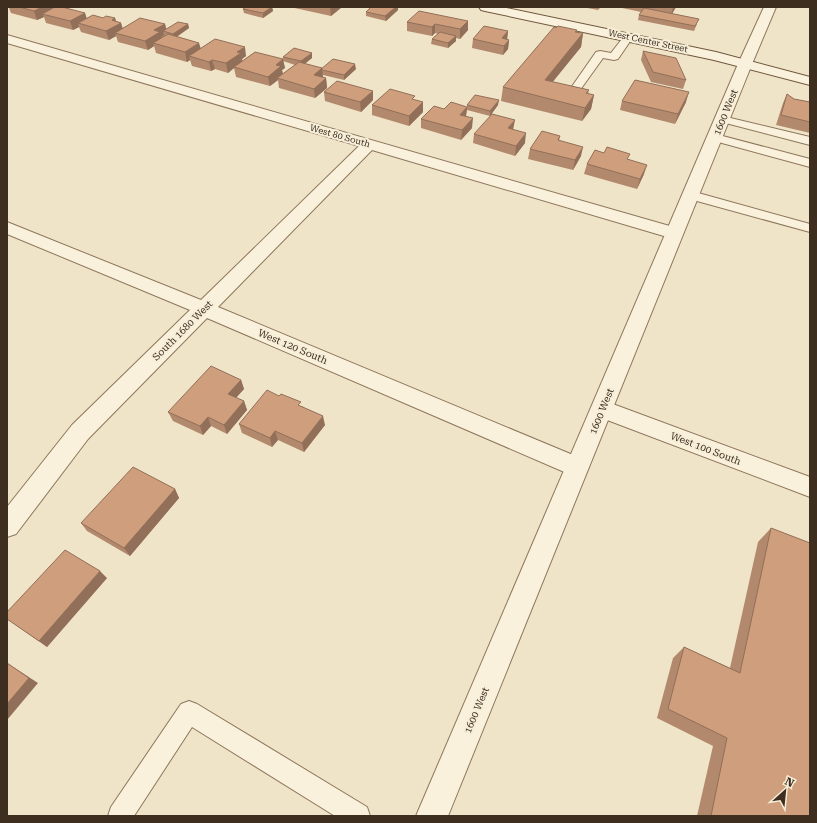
<svg xmlns="http://www.w3.org/2000/svg" width="817" height="823" font-family="'Roboto Serif',serif">
<rect width="100%" height="100%" fill="#f0e4c8"/>
<g fill="none" stroke-linecap="round" stroke-linejoin="round">
<defs>
<path id="service" d="M 628,34 L 633,37 L 618,59 L 614,60 L 603,58 L 575,97 L 567,97 L 566,95 L 596,52 L 600,51 L 611,53 L 625,35 Z
M 722,116 L 810,137 L 810,145 L 718,121 L 716,119 L 718,117 Z
M 715,134 L 810,159 L 810,167 L 711,140 L 709,138 L 711,136 Z
M 691,191 L 810,224 L 810,232 L 686,198 L 685,195 L 686,192 Z
M 189,701 L 197,704 L 367,807 L 370,816 L 335,816 L 192,727 L 134,816 L 108,816 L 111,807 L 181,704 Z"/>
<path id="minor" d="M 764,7 L 776,7 L 752,64 L 750,67 L 740,67 L 738,64 Z
M 7,35 L 680,229 L 683,233 L 680,237 L 674,239 L 372,150 L 218,307 L 585,460 L 589,467 L 585,474 L 577,477 L 569,474 L 207,318 L 88,439 L 16,534 L 7,537 L 7,507 L 72,425 L 190,310 L 7,234 L 7,222 L 201,300 L 359,146 L 7,43 Z
M 602,400 L 810,477 L 810,497 L 594,415 L 591,409 L 594,403 Z"/>
<path id="tertiary" d="M 745,60 L 750,61 L 752,64 L 448,816 L 416,816 L 738,64 L 740,61 Z"/>
<path id="secondary" d="M 479,7 L 502,7 L 716,52 L 810,77 L 810,85 L 714,60 L 485,11 L 481,10 Z"/>
</defs>
<use href="#service" stroke="#8d765c" stroke-width="2"/>
<use href="#minor" stroke="#8d765c" stroke-width="2"/>
<use href="#tertiary" stroke="#8d765c" stroke-width="2"/>
<use href="#secondary" stroke="#6f573f" stroke-width="2"/>
<use href="#service" fill="#faf1dc" fill-rule="evenodd"/>
<use href="#minor" fill="#faf1dc" fill-rule="evenodd"/>
<use href="#tertiary" fill="#faf1dc" fill-rule="evenodd"/>
<use href="#secondary" fill="#faf1dc" fill-rule="evenodd"/>
</g>
<path fill="#b2896c" fill-rule="evenodd" d="M 7,7 L 51,7 L 52,9 L 85,13 L 86,18 L 115,18 L 116,21 L 121,23 L 122,28 L 165,24 L 166,29 L 188,24 L 189,28 L 177,37 L 201,49 L 246,56 L 242,59 L 242,61 L 283,59 L 283,57 L 312,53 L 312,58 L 305,64 L 322,68 L 356,69 L 344,80 L 323,75 L 323,78 L 326,78 L 327,88 L 315,98 L 279,88 L 278,80 L 270,86 L 236,77 L 234,68 L 228,73 L 215,69 L 211,71 L 192,66 L 190,60 L 187,62 L 156,53 L 154,46 L 148,50 L 118,42 L 116,36 L 109,40 L 81,32 L 79,27 L 73,30 L 46,23 L 44,17 L 37,20 L 11,13 L 9,8 ZM 283,61 L 295,65 L 283,74 L 282,70 L 285,68 Z
M 272,7 L 273,11 L 263,18 L 244,13 L 243,9 Z
M 290,7 L 342,7 L 331,16 Z
M 371,7 L 398,7 L 398,10 L 386,21 L 366,16 L 366,12 Z
M 582,7 L 601,7 L 598,10 Z
M 623,7 L 676,7 L 672,14 L 697,24 L 694,31 L 638,20 L 639,15 L 641,12 L 622,8 Z
M 468,21 L 468,30 L 460,39 L 456,38 L 456,41 L 448,48 L 431,44 L 432,39 L 438,34 L 435,33 L 432,36 L 407,31 L 407,22 Z
M 508,31 L 507,39 L 509,40 L 508,49 L 503,55 L 472,48 L 473,39 Z
M 576,32 L 583,33 L 581,47 L 552,82 L 589,90 L 588,94 L 594,95 L 591,109 L 582,121 L 501,101 L 503,87 Z
M 643,51 L 686,80 L 683,89 L 651,82 L 641,60 Z
M 373,91 L 373,100 L 361,112 L 325,101 L 324,92 Z
M 787,94 L 794,99 L 810,102 L 810,133 L 776,125 L 783,103 Z
M 415,100 L 423,102 L 423,112 L 409,126 L 372,115 L 372,105 Z
M 622,101 L 686,102 L 675,124 L 620,110 Z
M 467,105 L 498,105 L 490,116 L 467,110 L 466,116 L 472,128 L 461,140 L 421,128 L 421,119 L 444,109 L 467,107 Z
M 513,129 L 525,143 L 515,156 L 473,143 L 474,134 Z
M 560,136 L 559,141 L 581,156 L 573,170 L 528,159 L 530,149 Z
M 629,159 L 644,174 L 637,189 L 584,174 L 587,164 Z
M 241,380 L 244,389 L 236,398 L 244,401 L 247,410 L 227,434 L 211,426 L 203,435 L 173,421 L 168,412 Z
M 302,406 L 325,425 L 304,452 L 278,440 L 272,447 L 242,433 L 239,424 Z
M 175,489 L 179,498 L 130,556 L 87,531 L 81,523 Z
M 771,528 L 810,816 L 697,816 L 713,746 L 657,718 L 673,658 L 684,647 L 730,668 L 758,542 Z
M 107,578 L 47,647 L 7,619 Z"/>
<path fill="#916f58" d="M 42,7 L 51,7 L 53,12 L 42,14 L 44,17 L 37,20 L 34,11 Z
M 272,7 L 273,11 L 263,18 L 263,13 Z
M 330,7 L 342,7 L 331,16 Z
M 396,7 L 398,7 L 398,10 L 386,21 L 385,16 Z
M 674,7 L 676,7 L 670,17 L 673,8 Z
M 85,13 L 88,22 L 78,23 L 79,27 L 73,30 L 70,21 Z
M 115,18 L 117,25 L 121,23 L 124,32 L 115,33 L 116,36 L 109,40 L 106,31 L 112,20 Z
M 468,21 L 468,30 L 460,39 L 460,29 Z
M 165,24 L 167,32 L 163,31 L 164,35 L 161,37 L 162,41 L 153,43 L 154,46 L 148,50 L 145,41 L 154,30 Z
M 188,24 L 189,28 L 174,38 L 173,34 Z
M 435,24 L 435,33 L 432,36 L 432,27 Z
M 508,31 L 507,40 L 502,38 Z
M 583,33 L 581,47 L 543,94 L 545,80 Z
M 456,36 L 456,41 L 448,48 L 448,43 Z
M 509,40 L 508,49 L 503,55 L 504,46 Z
M 199,43 L 202,52 L 189,56 L 190,60 L 187,62 L 185,52 Z
M 245,47 L 246,56 L 242,59 L 243,62 L 234,67 L 234,68 L 228,73 L 226,63 L 237,52 Z
M 312,53 L 312,58 L 301,66 L 301,61 Z
M 283,59 L 285,68 L 282,70 L 283,75 L 277,78 L 278,80 L 270,86 L 268,77 L 276,65 Z
M 212,60 L 215,69 L 211,71 L 209,62 Z
M 355,64 L 356,69 L 344,80 L 344,75 Z
M 322,68 L 323,78 L 314,75 Z
M 326,78 L 327,88 L 315,98 L 314,89 Z
M 373,91 L 373,100 L 361,112 L 360,102 Z
M 689,92 L 686,102 L 675,124 L 678,114 Z
M 594,95 L 591,109 L 582,121 L 585,108 Z
M 499,100 L 498,105 L 490,116 L 490,111 Z
M 423,102 L 423,112 L 409,126 L 409,116 Z
M 467,107 L 466,116 L 460,115 Z
M 473,118 L 472,128 L 461,140 L 462,130 Z
M 515,120 L 513,130 L 508,128 Z
M 526,133 L 525,143 L 515,156 L 516,146 Z
M 583,147 L 581,156 L 573,170 L 575,160 Z
M 647,165 L 644,174 L 637,189 L 640,179 Z
M 241,380 L 244,389 L 231,403 L 228,394 Z
M 244,401 L 247,410 L 227,434 L 224,425 Z
M 323,416 L 325,425 L 304,452 L 302,443 Z
M 208,417 L 211,426 L 203,435 L 200,426 Z
M 275,431 L 278,440 L 272,447 L 270,438 Z
M 175,489 L 179,498 L 130,556 L 124,548 Z
M 100,571 L 107,578 L 47,647 L 39,641 Z
M 7,663 L 38,683 L 7,720 Z"/>
<path fill="#cf9f7d" stroke="#916f58" d="M 19,7 L 42,7 L 34,11 Z
M 55,7 L 62,7 L 85,13 L 70,21 L 42,14 Z
M 246,7 L 272,7 L 263,13 L 243,9 Z
M 371,7 L 396,7 L 385,16 L 366,12 Z
M 644,8 L 699,19 L 695,26 L 639,15 Z
M 419,11 L 468,21 L 460,29 L 435,24 L 432,27 L 407,22 Z
M 93,15 L 103,18 L 106,16 L 115,18 L 112,20 L 121,23 L 106,31 L 78,23 Z
M 140,18 L 165,24 L 154,30 L 160,32 L 145,41 L 115,33 Z
M 178,22 L 188,24 L 173,34 L 163,31 Z
M 484,26 L 508,31 L 502,38 L 509,40 L 504,46 L 473,39 Z
M 558,26 L 577,30 L 575,32 L 583,33 L 545,80 L 589,90 L 586,93 L 594,95 L 585,108 L 503,87 L 554,27 L 556,28 Z
M 440,32 L 456,36 L 448,43 L 432,39 Z
M 168,34 L 199,43 L 185,52 L 153,43 Z
M 215,39 L 245,47 L 237,52 L 241,53 L 226,63 L 212,60 L 209,62 L 189,56 Z
M 294,48 L 312,53 L 301,61 L 283,57 Z
M 643,51 L 676,58 L 686,80 L 653,72 Z
M 255,52 L 283,59 L 276,65 L 281,66 L 268,77 L 234,67 Z
M 333,59 L 355,64 L 344,75 L 322,70 L 322,68 L 320,70 Z
M 299,62 L 322,68 L 314,75 L 326,78 L 314,89 L 277,78 Z
M 635,80 L 689,92 L 678,114 L 622,101 Z
M 337,81 L 373,91 L 360,102 L 324,92 Z
M 390,89 L 415,96 L 412,99 L 423,102 L 409,116 L 372,105 Z
M 787,94 L 794,99 L 810,102 L 810,122 L 781,115 Z
M 475,95 L 499,100 L 490,111 L 467,105 Z
M 451,102 L 467,107 L 460,115 L 473,118 L 462,130 L 421,119 L 434,106 L 444,109 Z
M 492,114 L 515,120 L 508,128 L 526,133 L 516,146 L 474,134 Z
M 542,131 L 560,136 L 558,140 L 583,147 L 575,160 L 530,149 Z
M 607,147 L 630,154 L 627,159 L 647,165 L 640,179 L 587,164 L 595,150 L 604,153 Z
M 211,366 L 241,380 L 228,394 L 244,401 L 224,425 L 208,417 L 200,426 L 168,412 Z
M 267,390 L 279,396 L 281,394 L 301,402 L 298,405 L 323,416 L 302,443 L 275,431 L 270,438 L 239,424 Z
M 133,467 L 175,489 L 124,548 L 81,523 Z
M 771,528 L 810,543 L 810,816 L 711,816 L 727,738 L 668,709 L 684,647 L 740,673 Z
M 65,550 L 100,571 L 39,641 L 7,619 L 7,612 Z
M 7,663 L 29,678 L 7,704 Z"/>
<g text-anchor="middle" stroke-width="4" stroke-linejoin="round" paint-order="stroke">
<g font-size="9" fill="#3d2e20" stroke="#f7eed8">
<text transform="translate(648 41) rotate(12)" y="3">West Center Street</text>
<text transform="translate(340 136) rotate(16)" y="3">West 80 South</text>
</g>
<g font-size="10" fill="#3d2e20" stroke="#f7eed8">
<text transform="translate(725 112) rotate(-68)" y="4">1600 West</text>
<text transform="translate(182 330) rotate(-45)" y="4">South 1680 West</text>
<text transform="translate(293 346) rotate(23)" y="4">West 120 South</text>
<text transform="translate(601 411) rotate(-68)" y="4">1600 West</text>
<text transform="translate(706 448) rotate(21)" y="4">West 100 South</text>
<text transform="translate(476 710) rotate(-67)" y="4">1600 West</text>
</g>
</g>
<rect width="817" height="823" fill="none" stroke="#3d2e20" stroke-width="16"/>
<g transform="translate(785 791) rotate(27)" stroke="#f7eed8" stroke-width="3" paint-order="stroke">
<path d="M0-3L7 15L0 10L-7 15Z" fill="#3d2e20"/>
<text y="-6" font-size="11" font-weight="bold" text-anchor="middle" fill="#3d2e20">N</text>
</g>
</svg>
